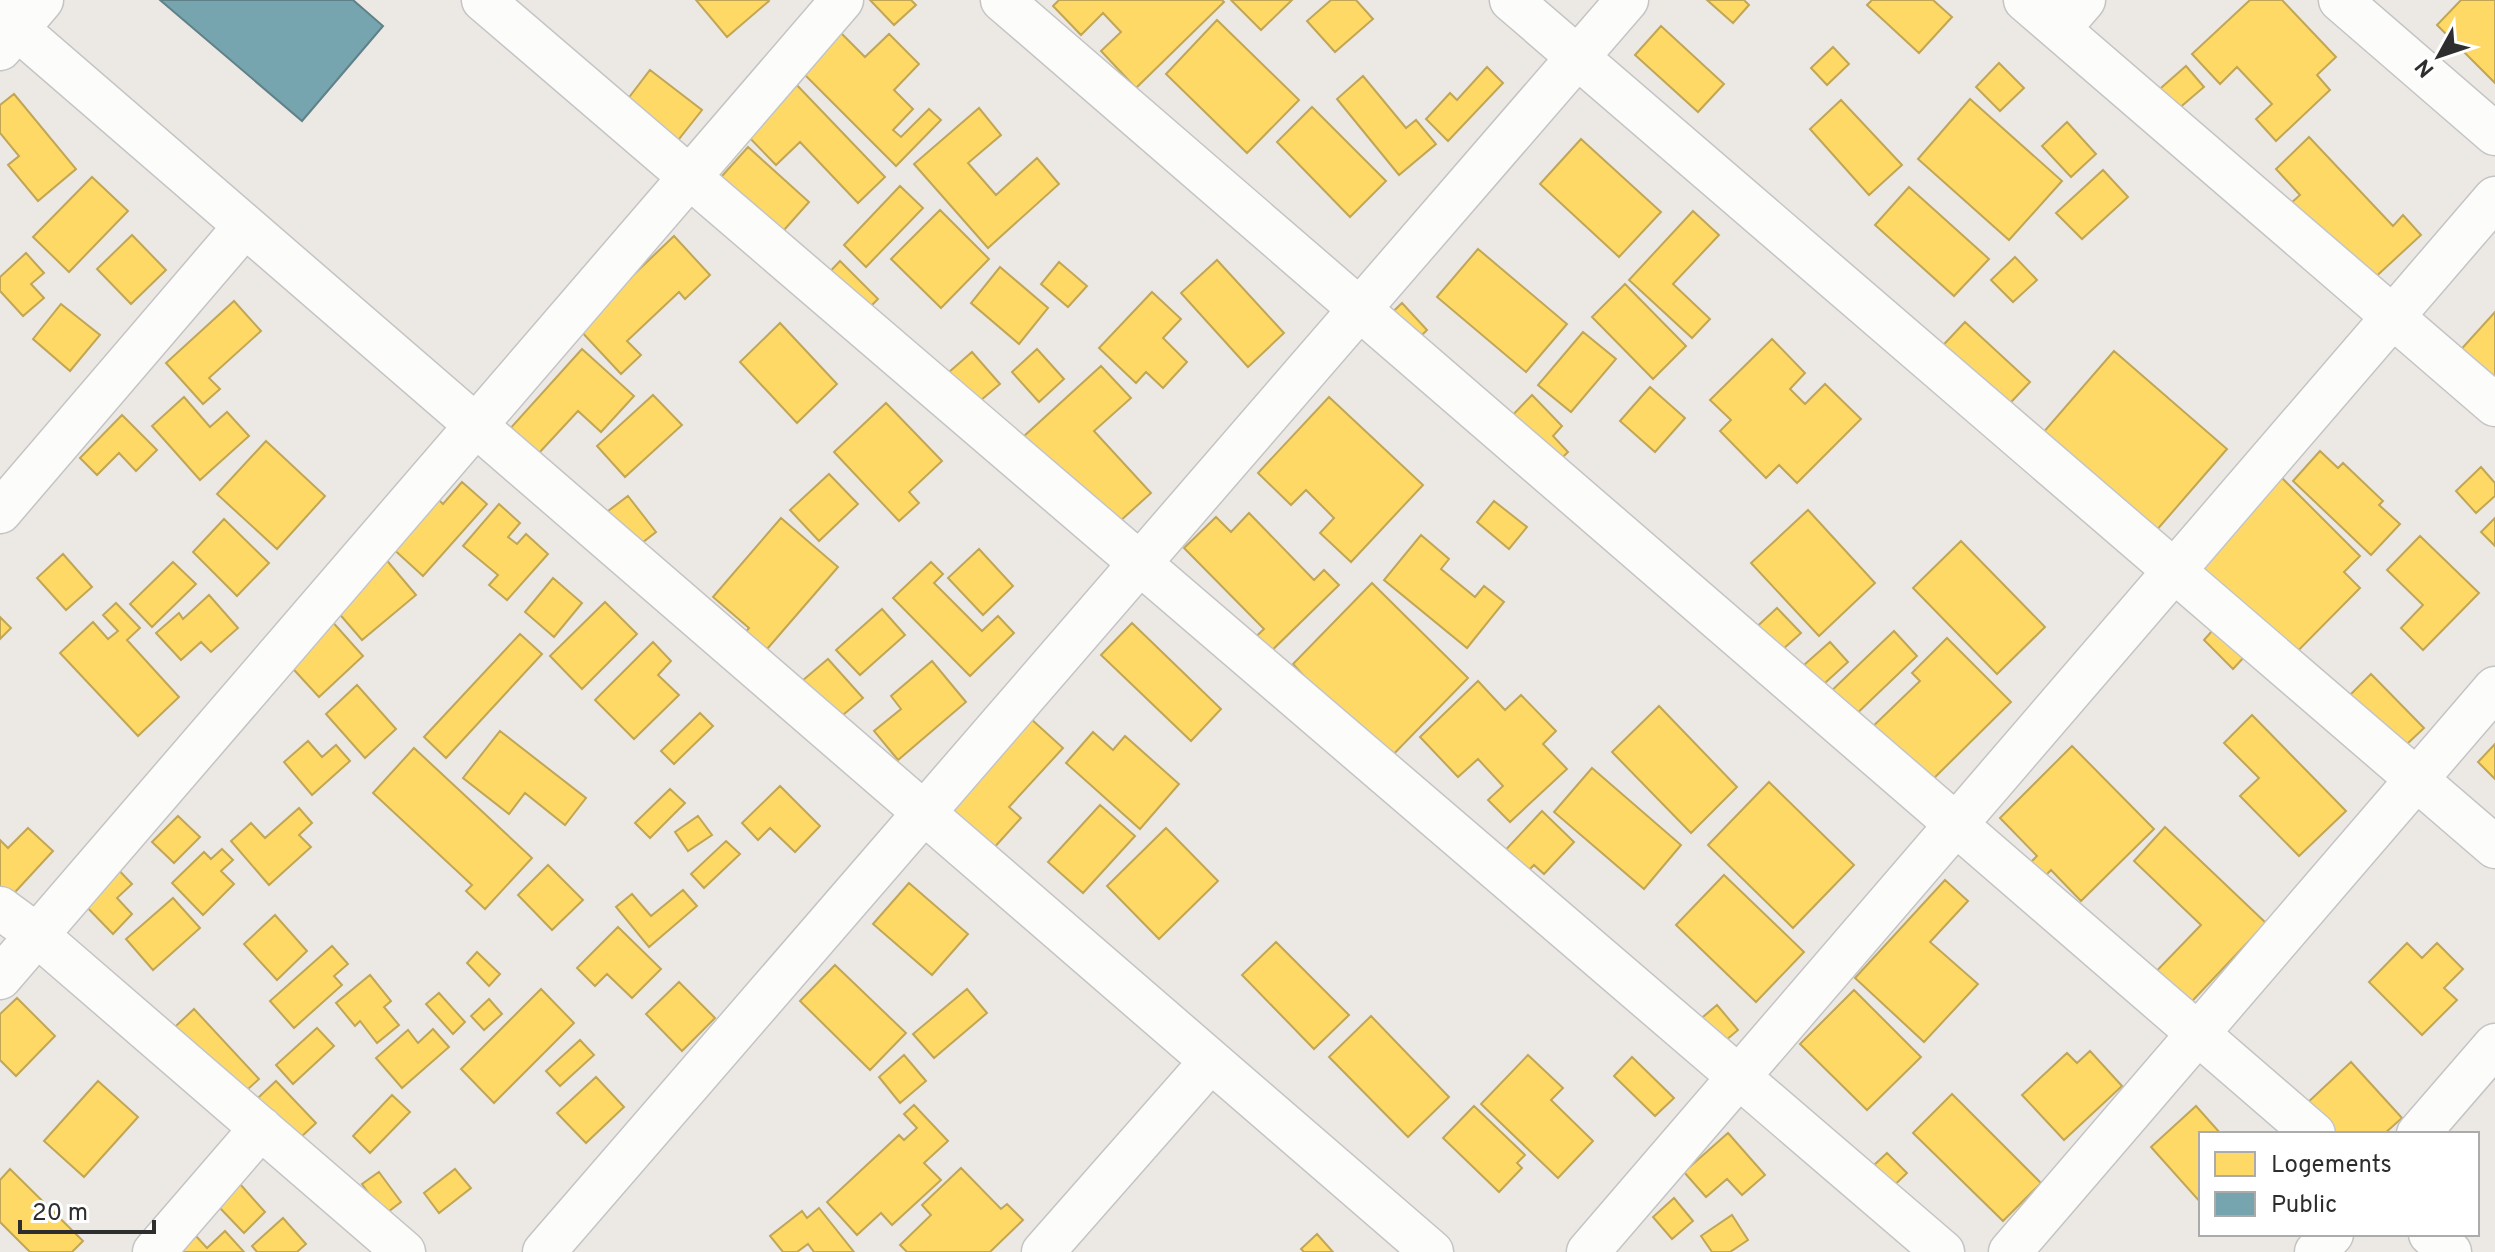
<svg xmlns="http://www.w3.org/2000/svg" width="2495" height="1252" font-family="Overpass,sans-serif">
<rect width="100%" height="100%" fill="#ece8e4"/>
<path fill="#ffd966" stroke="#c0a655" stroke-width="2" d="M 696,0 L 768,0 L 769,1 L 727,37 Z
M 870,0 L 911,0 L 916,5 L 894,25 Z
M 1059,0 L 1222,0 L 1224,2 L 1136,88 L 1101,51 L 1121,32 L 1103,13 L 1081,35 L 1053,6 Z
M 1231,0 L 1292,0 L 1261,30 Z
M 1331,0 L 1356,0 L 1373,19 L 1335,52 L 1307,21 Z
M 1707,0 L 1744,0 L 1749,5 L 1733,23 Z
M 1872,0 L 1933,0 L 1952,17 L 1919,53 L 1867,5 Z
M 2250,0 L 2282,0 L 2336,57 L 2317,75 L 2330,90 L 2276,141 L 2256,119 L 2272,104 L 2237,67 L 2220,84 L 2192,54 Z
M 2461,0 L 2495,0 L 2495,83 L 2437,25 Z
M 1217,20 L 1299,100 L 1247,153 L 1166,74 Z
M 1661,26 L 1724,84 L 1698,112 L 1635,55 Z
M 840,32 L 865,57 L 889,34 L 919,64 L 894,90 L 913,109 L 893,130 L 901,137 L 929,109 L 941,120 L 896,166 L 801,71 Z
M 1833,47 L 1849,64 L 1827,85 L 1811,68 Z
M 1999,63 L 2024,88 L 2000,111 L 1976,87 Z
M 2186,66 L 2204,87 L 2164,121 L 2146,101 Z
M 1487,67 L 1503,83 L 1448,141 L 1426,119 L 1450,93 L 1457,100 Z
M 650,70 L 702,110 L 675,144 L 624,104 Z
M 1363,76 L 1406,128 L 1416,120 L 1436,144 L 1399,175 L 1337,99 Z
M 792,80 L 885,177 L 858,203 L 800,142 L 776,165 L 741,129 Z
M 14,94 L 76,169 L 38,201 L 8,165 L 19,156 L 0,133 L 0,105 Z
M 1970,99 L 2062,181 L 2009,240 L 1918,159 Z
M 1841,100 L 1902,165 L 1869,195 L 1810,129 Z
M 1312,107 L 1386,181 L 1350,217 L 1277,142 Z
M 979,108 L 1001,135 L 968,163 L 996,195 L 1037,158 L 1059,184 L 988,248 L 914,164 Z
M 2067,122 L 2096,154 L 2071,177 L 2042,146 Z
M 2309,137 L 2393,226 L 2403,215 L 2421,235 L 2357,294 L 2280,213 L 2300,195 L 2276,169 Z
M 1581,139 L 1661,212 L 1619,257 L 1540,184 Z
M 748,147 L 809,202 L 776,239 L 714,185 Z
M 2103,170 L 2128,197 L 2082,239 L 2056,213 Z
M 92,177 L 128,211 L 69,272 L 33,237 Z
M 900,186 L 923,208 L 866,267 L 844,245 Z
M 1909,187 L 1989,259 L 1954,296 L 1875,225 Z
M 940,210 L 989,259 L 941,308 L 891,259 Z
M 1693,211 L 1719,235 L 1673,284 L 1710,319 L 1692,338 L 1629,280 Z
M 132,235 L 166,270 L 131,304 L 97,269 Z
M 674,236 L 710,275 L 685,299 L 679,292 L 627,341 L 641,355 L 621,374 L 578,328 Z
M 1478,249 L 1567,324 L 1526,372 L 1437,297 Z
M 26,253 L 44,273 L 31,284 L 44,298 L 23,316 L 0,291 L 0,277 Z
M 2015,257 L 2037,280 L 2013,302 L 1991,280 Z
M 1217,260 L 1284,333 L 1248,367 L 1181,293 Z
M 840,261 L 878,299 L 860,317 L 822,280 Z
M 1059,262 L 1087,286 L 1068,307 L 1041,284 Z
M 1000,267 L 1048,308 L 1019,344 L 971,303 Z
M 1625,284 L 1686,346 L 1653,379 L 1592,317 Z
M 1152,292 L 1181,319 L 1163,338 L 1187,362 L 1163,388 L 1146,372 L 1136,383 L 1099,348 Z
M 234,301 L 261,331 L 209,378 L 220,389 L 203,404 L 166,363 Z
M 1402,303 L 1427,330 L 1405,352 L 1379,325 Z
M 61,304 L 100,335 L 70,371 L 33,339 Z
M 2495,312 L 2495,390 L 2456,355 Z
M 1965,322 L 2030,382 L 1997,417 L 1932,357 Z
M 780,323 L 837,384 L 797,423 L 740,362 Z
M 1583,332 L 1616,359 L 1571,412 L 1538,385 Z
M 1772,339 L 1805,373 L 1790,389 L 1805,404 L 1825,384 L 1861,419 L 1797,483 L 1779,465 L 1766,478 L 1720,431 L 1731,420 L 1710,400 Z
M 582,349 L 634,396 L 601,432 L 578,411 L 526,467 L 499,441 Z
M 1037,349 L 1064,379 L 1039,402 L 1012,372 Z
M 2114,351 L 2227,449 L 2142,547 L 2029,449 Z
M 972,352 L 1000,384 L 960,418 L 933,386 Z
M 1101,366 L 1131,398 L 1094,431 L 1151,493 L 1096,543 L 1000,458 Z
M 1650,387 L 1685,418 L 1655,452 L 1620,421 Z
M 653,395 L 682,425 L 625,477 L 597,446 Z
M 1532,395 L 1562,426 L 1553,436 L 1568,452 L 1550,470 L 1504,424 Z
M 184,397 L 210,427 L 227,412 L 249,436 L 200,480 L 152,426 Z
M 1329,397 L 1423,485 L 1351,562 L 1320,533 L 1334,518 L 1306,490 L 1291,505 L 1258,473 Z
M 886,403 L 942,461 L 909,492 L 919,503 L 899,521 L 834,452 Z
M 122,415 L 157,450 L 136,471 L 119,453 L 97,475 L 80,458 Z
M 266,441 L 325,496 L 277,549 L 217,494 Z
M 2320,451 L 2338,468 L 2343,463 L 2383,501 L 2379,505 L 2400,524 L 2371,555 L 2293,481 Z
M 2481,467 L 2495,483 L 2495,496 L 2476,513 L 2456,491 Z
M 829,474 L 858,504 L 819,541 L 790,510 Z
M 2281,477 L 2360,556 L 2344,572 L 2360,588 L 2270,679 L 2246,655 L 2233,669 L 2204,640 L 2220,622 L 2178,581 Z
M 462,482 L 487,504 L 423,576 L 390,546 L 435,496 L 443,504 Z
M 628,496 L 656,532 L 620,560 L 592,523 Z
M 1494,501 L 1527,527 L 1509,549 L 1477,522 Z
M 499,504 L 520,523 L 508,537 L 517,544 L 526,534 L 548,554 L 507,600 L 489,585 L 498,575 L 463,546 Z
M 1808,510 L 1875,583 L 1819,636 L 1751,563 Z
M 1249,513 L 1314,580 L 1324,570 L 1339,585 L 1261,661 L 1246,646 L 1264,629 L 1184,548 L 1216,517 L 1231,532 Z
M 781,518 L 838,567 L 755,663 L 734,645 L 749,628 L 713,597 Z
M 2495,518 L 2495,546 L 2481,532 Z
M 224,519 L 269,563 L 237,596 L 193,552 Z
M 1421,535 L 1449,559 L 1441,569 L 1475,597 L 1484,586 L 1504,602 L 1467,648 L 1384,580 Z
M 2420,536 L 2479,593 L 2423,650 L 2401,628 L 2423,605 L 2387,570 Z
M 1961,541 L 2045,627 L 1997,674 L 1913,588 Z
M 979,549 L 1013,586 L 983,615 L 948,578 Z
M 63,554 L 92,587 L 66,610 L 37,578 Z
M 384,557 L 416,595 L 362,640 L 330,603 Z
M 173,562 L 196,584 L 152,627 L 130,604 Z
M 931,562 L 943,574 L 934,583 L 982,631 L 998,616 L 1014,633 L 970,676 L 893,598 Z
M 553,578 L 582,603 L 554,637 L 525,612 Z
M 1372,583 L 1468,678 L 1384,764 L 1293,664 Z
M 209,595 L 238,628 L 211,652 L 201,642 L 181,660 L 156,633 L 179,613 L 183,619 Z
M 605,602 L 637,634 L 582,689 L 550,656 Z
M 116,603 L 140,628 L 127,640 L 179,697 L 138,736 L 60,653 L 93,622 L 108,639 L 118,631 L 103,615 Z
M 1777,608 L 1801,633 L 1772,659 L 1749,634 Z
M 882,609 L 905,635 L 860,675 L 836,650 Z
M 0,617 L 11,628 L 0,639 Z
M 329,618 L 363,656 L 319,697 L 284,659 Z
M 1132,623 L 1221,709 L 1191,741 L 1101,655 Z
M 1894,631 L 1917,656 L 1849,721 L 1826,696 Z
M 520,634 L 542,654 L 446,758 L 424,737 Z
M 1947,638 L 2011,702 L 1922,790 L 1866,733 L 1920,681 L 1912,673 Z
M 653,642 L 671,661 L 658,675 L 679,695 L 634,739 L 595,700 Z
M 1830,642 L 1848,662 L 1814,693 L 1796,672 Z
M 828,659 L 863,698 L 817,737 L 783,697 Z
M 932,661 L 966,702 L 898,760 L 874,731 L 901,709 L 891,696 Z
M 2371,674 L 2424,728 L 2388,762 L 2337,708 Z
M 1478,681 L 1505,710 L 1521,695 L 1556,731 L 1543,744 L 1567,769 L 1510,822 L 1488,800 L 1503,786 L 1478,759 L 1458,777 L 1420,737 Z
M 357,685 L 396,729 L 365,758 L 326,714 Z
M 1659,706 L 1737,787 L 1691,833 L 1612,752 Z
M 700,713 L 713,726 L 674,764 L 661,751 Z
M 2252,715 L 2346,811 L 2299,856 L 2240,796 L 2259,778 L 2224,743 Z
M 1030,718 L 1063,748 L 1009,807 L 1021,818 L 992,850 L 947,810 Z
M 500,731 L 586,798 L 565,825 L 525,793 L 509,814 L 463,778 Z
M 1093,732 L 1113,750 L 1125,736 L 1179,784 L 1140,829 L 1066,763 Z
M 308,741 L 322,757 L 336,745 L 350,761 L 312,795 L 284,762 Z
M 2495,744 L 2495,779 L 2478,762 Z
M 2072,746 L 2154,829 L 2081,901 L 2051,870 L 2030,892 L 2016,877 L 2037,856 L 2000,818 Z
M 414,748 L 532,858 L 485,909 L 466,891 L 472,885 L 373,793 Z
M 1592,768 L 1681,845 L 1644,889 L 1554,812 Z
M 1769,782 L 1854,865 L 1793,928 L 1708,845 Z
M 780,786 L 820,826 L 795,852 L 770,828 L 758,840 L 742,823 Z
M 670,789 L 685,803 L 650,838 L 635,823 Z
M 1100,805 L 1135,836 L 1083,893 L 1048,862 Z
M 299,808 L 312,823 L 299,835 L 311,847 L 269,885 L 231,841 L 251,823 L 265,838 Z
M 1542,811 L 1574,842 L 1544,874 L 1534,865 L 1521,878 L 1499,857 Z
M 178,816 L 200,837 L 174,863 L 152,842 Z
M 698,816 L 712,835 L 688,851 L 675,832 Z
M 2165,827 L 2266,923 L 2178,1016 L 2144,984 L 2201,925 L 2134,861 Z
M 28,828 L 53,851 L 5,903 L 0,898 L 0,840 L 8,848 Z
M 1166,828 L 1218,881 L 1159,939 L 1107,886 Z
M 726,841 L 740,854 L 704,888 L 691,874 Z
M 222,849 L 233,860 L 221,871 L 234,884 L 203,915 L 172,883 L 204,852 L 211,859 Z
M 111,862 L 132,884 L 117,898 L 132,914 L 113,934 L 76,896 Z
M 548,865 L 583,900 L 552,930 L 518,895 Z
M 1724,875 L 1804,952 L 1756,1002 L 1676,925 Z
M 1945,880 L 1968,901 L 1930,942 L 1978,984 L 1924,1042 L 1855,978 Z
M 909,883 L 968,934 L 932,975 L 873,924 Z
M 683,890 L 697,906 L 649,947 L 616,907 L 632,894 L 651,916 Z
M 173,898 L 200,928 L 153,970 L 126,939 Z
M 275,915 L 307,951 L 277,980 L 244,944 Z
M 618,927 L 661,969 L 632,998 L 607,974 L 595,986 L 577,968 Z
M 1276,942 L 1349,1015 L 1314,1049 L 1242,975 Z
M 2407,943 L 2422,958 L 2437,943 L 2463,969 L 2444,988 L 2457,1000 L 2422,1035 L 2369,982 Z
M 332,946 L 348,964 L 334,976 L 342,985 L 294,1028 L 270,1001 Z
M 477,952 L 500,974 L 489,986 L 467,963 Z
M 835,965 L 906,1033 L 870,1070 L 800,1001 Z
M 370,975 L 391,1001 L 384,1007 L 399,1025 L 377,1043 L 360,1021 L 355,1026 L 336,1003 Z
M 679,982 L 715,1018 L 682,1051 L 646,1014 Z
M 541,989 L 574,1023 L 494,1103 L 461,1069 Z
M 967,989 L 987,1013 L 934,1058 L 913,1034 Z
M 1854,990 L 1921,1057 L 1867,1110 L 1800,1044 Z
M 439,993 L 465,1022 L 453,1034 L 426,1004 Z
M 17,998 L 55,1036 L 16,1076 L 0,1060 L 0,1014 Z
M 489,999 L 502,1014 L 484,1030 L 471,1016 Z
M 1717,1005 L 1738,1030 L 1718,1047 L 1697,1022 Z
M 194,1009 L 259,1079 L 225,1110 L 160,1041 Z
M 1371,1016 L 1449,1097 L 1408,1137 L 1329,1057 Z
M 317,1028 L 334,1046 L 293,1084 L 276,1065 Z
M 433,1029 L 449,1047 L 402,1088 L 376,1058 L 408,1030 L 418,1043 Z
M 580,1040 L 594,1055 L 560,1086 L 546,1071 Z
M 2090,1051 L 2122,1086 L 2064,1140 L 2022,1095 L 2067,1053 L 2077,1063 Z
M 904,1055 L 926,1081 L 900,1103 L 879,1077 Z
M 1528,1055 L 1563,1088 L 1551,1100 L 1593,1141 L 1558,1178 L 1481,1104 Z
M 1632,1057 L 1674,1098 L 1655,1116 L 1614,1076 Z
M 2351,1062 L 2402,1118 L 2384,1134 L 2332,1134 L 2305,1105 Z
M 596,1077 L 624,1107 L 586,1143 L 557,1113 Z
M 98,1081 L 138,1117 L 84,1177 L 44,1141 Z
M 276,1081 L 316,1123 L 284,1153 L 244,1111 Z
M 1952,1094 L 2041,1183 L 2003,1221 L 1913,1133 Z
M 392,1095 L 410,1112 L 370,1153 L 353,1136 Z
M 914,1105 L 948,1141 L 924,1163 L 941,1180 L 892,1225 L 881,1213 L 857,1235 L 827,1202 L 899,1135 L 904,1140 L 917,1128 L 904,1114 Z
M 1474,1106 L 1525,1155 L 1517,1163 L 1522,1168 L 1499,1192 L 1443,1138 Z
M 2196,1106 L 2221,1134 L 2201,1134 L 2201,1203 L 2151,1147 Z
M 1728,1133 L 1765,1175 L 1742,1195 L 1727,1179 L 1706,1197 L 1684,1172 Z
M 1887,1153 L 1907,1173 L 1878,1201 L 1858,1180 Z
M 961,1168 L 1001,1209 L 1007,1204 L 1023,1220 L 990,1252 L 907,1252 L 900,1245 L 931,1215 L 922,1205 Z
M 10,1169 L 83,1241 L 72,1252 L 30,1252 L 0,1222 L 0,1180 Z
M 455,1169 L 471,1188 L 439,1213 L 424,1193 Z
M 379,1172 L 401,1202 L 384,1215 L 362,1184 Z
M 240,1184 L 265,1212 L 244,1233 L 217,1205 Z
M 1674,1198 L 1693,1221 L 1672,1239 L 1653,1217 Z
M 819,1208 L 854,1252 L 814,1252 L 808,1244 L 797,1252 L 783,1252 L 770,1236 L 802,1211 L 807,1218 Z
M 1732,1215 L 1748,1240 L 1730,1252 L 1712,1252 L 1701,1236 Z
M 283,1218 L 306,1244 L 297,1252 L 257,1252 L 252,1246 Z
M 225,1231 L 244,1252 L 176,1252 L 195,1235 L 207,1248 Z
M 1317,1234 L 1333,1252 L 1304,1252 L 1301,1249 Z"/>
<path fill="#76a5af" stroke="#608188" stroke-width="2" d="M 160,0 L 353,0 L 383,26 L 302,121 Z"/>
<g fill="none" stroke-linecap="round" stroke-linejoin="round">
<defs>
<path id="street" d="M 483,0 L 1943,1252
M 1002,0 L 2314,1134
M 1511,0 L 2495,847
M 2025,0 L 2495,405
M 2340,0 L 2495,134
M 0,14 L 1432,1252
M 2059,29 L 2084,0
M 0,49 L 42,0
M 0,512 L 245,226
M 0,908 L 37,935 L 404,1252
M 0,978 L 842,0
M 2418,1134 L 2495,1045
M 2430,1234 L 2450,1252
M 154,1252 L 261,1128
M 544,1252 L 1627,0
M 1043,1252 L 1211,1061
M 1588,1252 L 2495,198
M 2010,1252 L 2495,688
M 2316,1252 L 2332,1234"/>
</defs>
<use href="#street" stroke="#c5c4c5" stroke-width="45"/>
<use href="#street" stroke="#fcfcfb" stroke-width="42"/>
</g>
<rect x="2199" y="1132" width="280" height="104" fill="#ffffff" stroke="#ababab" stroke-width="2"/>
<rect x="2215" y="1152" width="40" height="24" fill="#ffd966" stroke="#ababab" stroke-width="2"/>
<text x="2271" y="1172" font-size="24" fill="#2e2e2e">Logements</text>
<rect x="2215" y="1192" width="40" height="24" fill="#76a5af" stroke="#ababab" stroke-width="2"/>
<text x="2271" y="1212" font-size="24" fill="#2e2e2e">Public</text>
<g transform="translate(2439 56) rotate(230)" stroke="#ffffff" stroke-width="6" paint-order="stroke">
<path d="M0-6L14 30L0 20L-14 30Z" fill="#2e2e2e"/>
<text y="-12" font-size="22" font-weight="bold" text-anchor="middle" fill="#2e2e2e">N</text>
</g>
<path d="M20 1220v12h134v-12" fill="none" stroke="#2e2e2e" stroke-width="4"/>
<text x="32" y="1220" font-size="24" fill="#2e2e2e" stroke="#ffffff" stroke-width="6" paint-order="stroke">20 m</text>
</svg>
